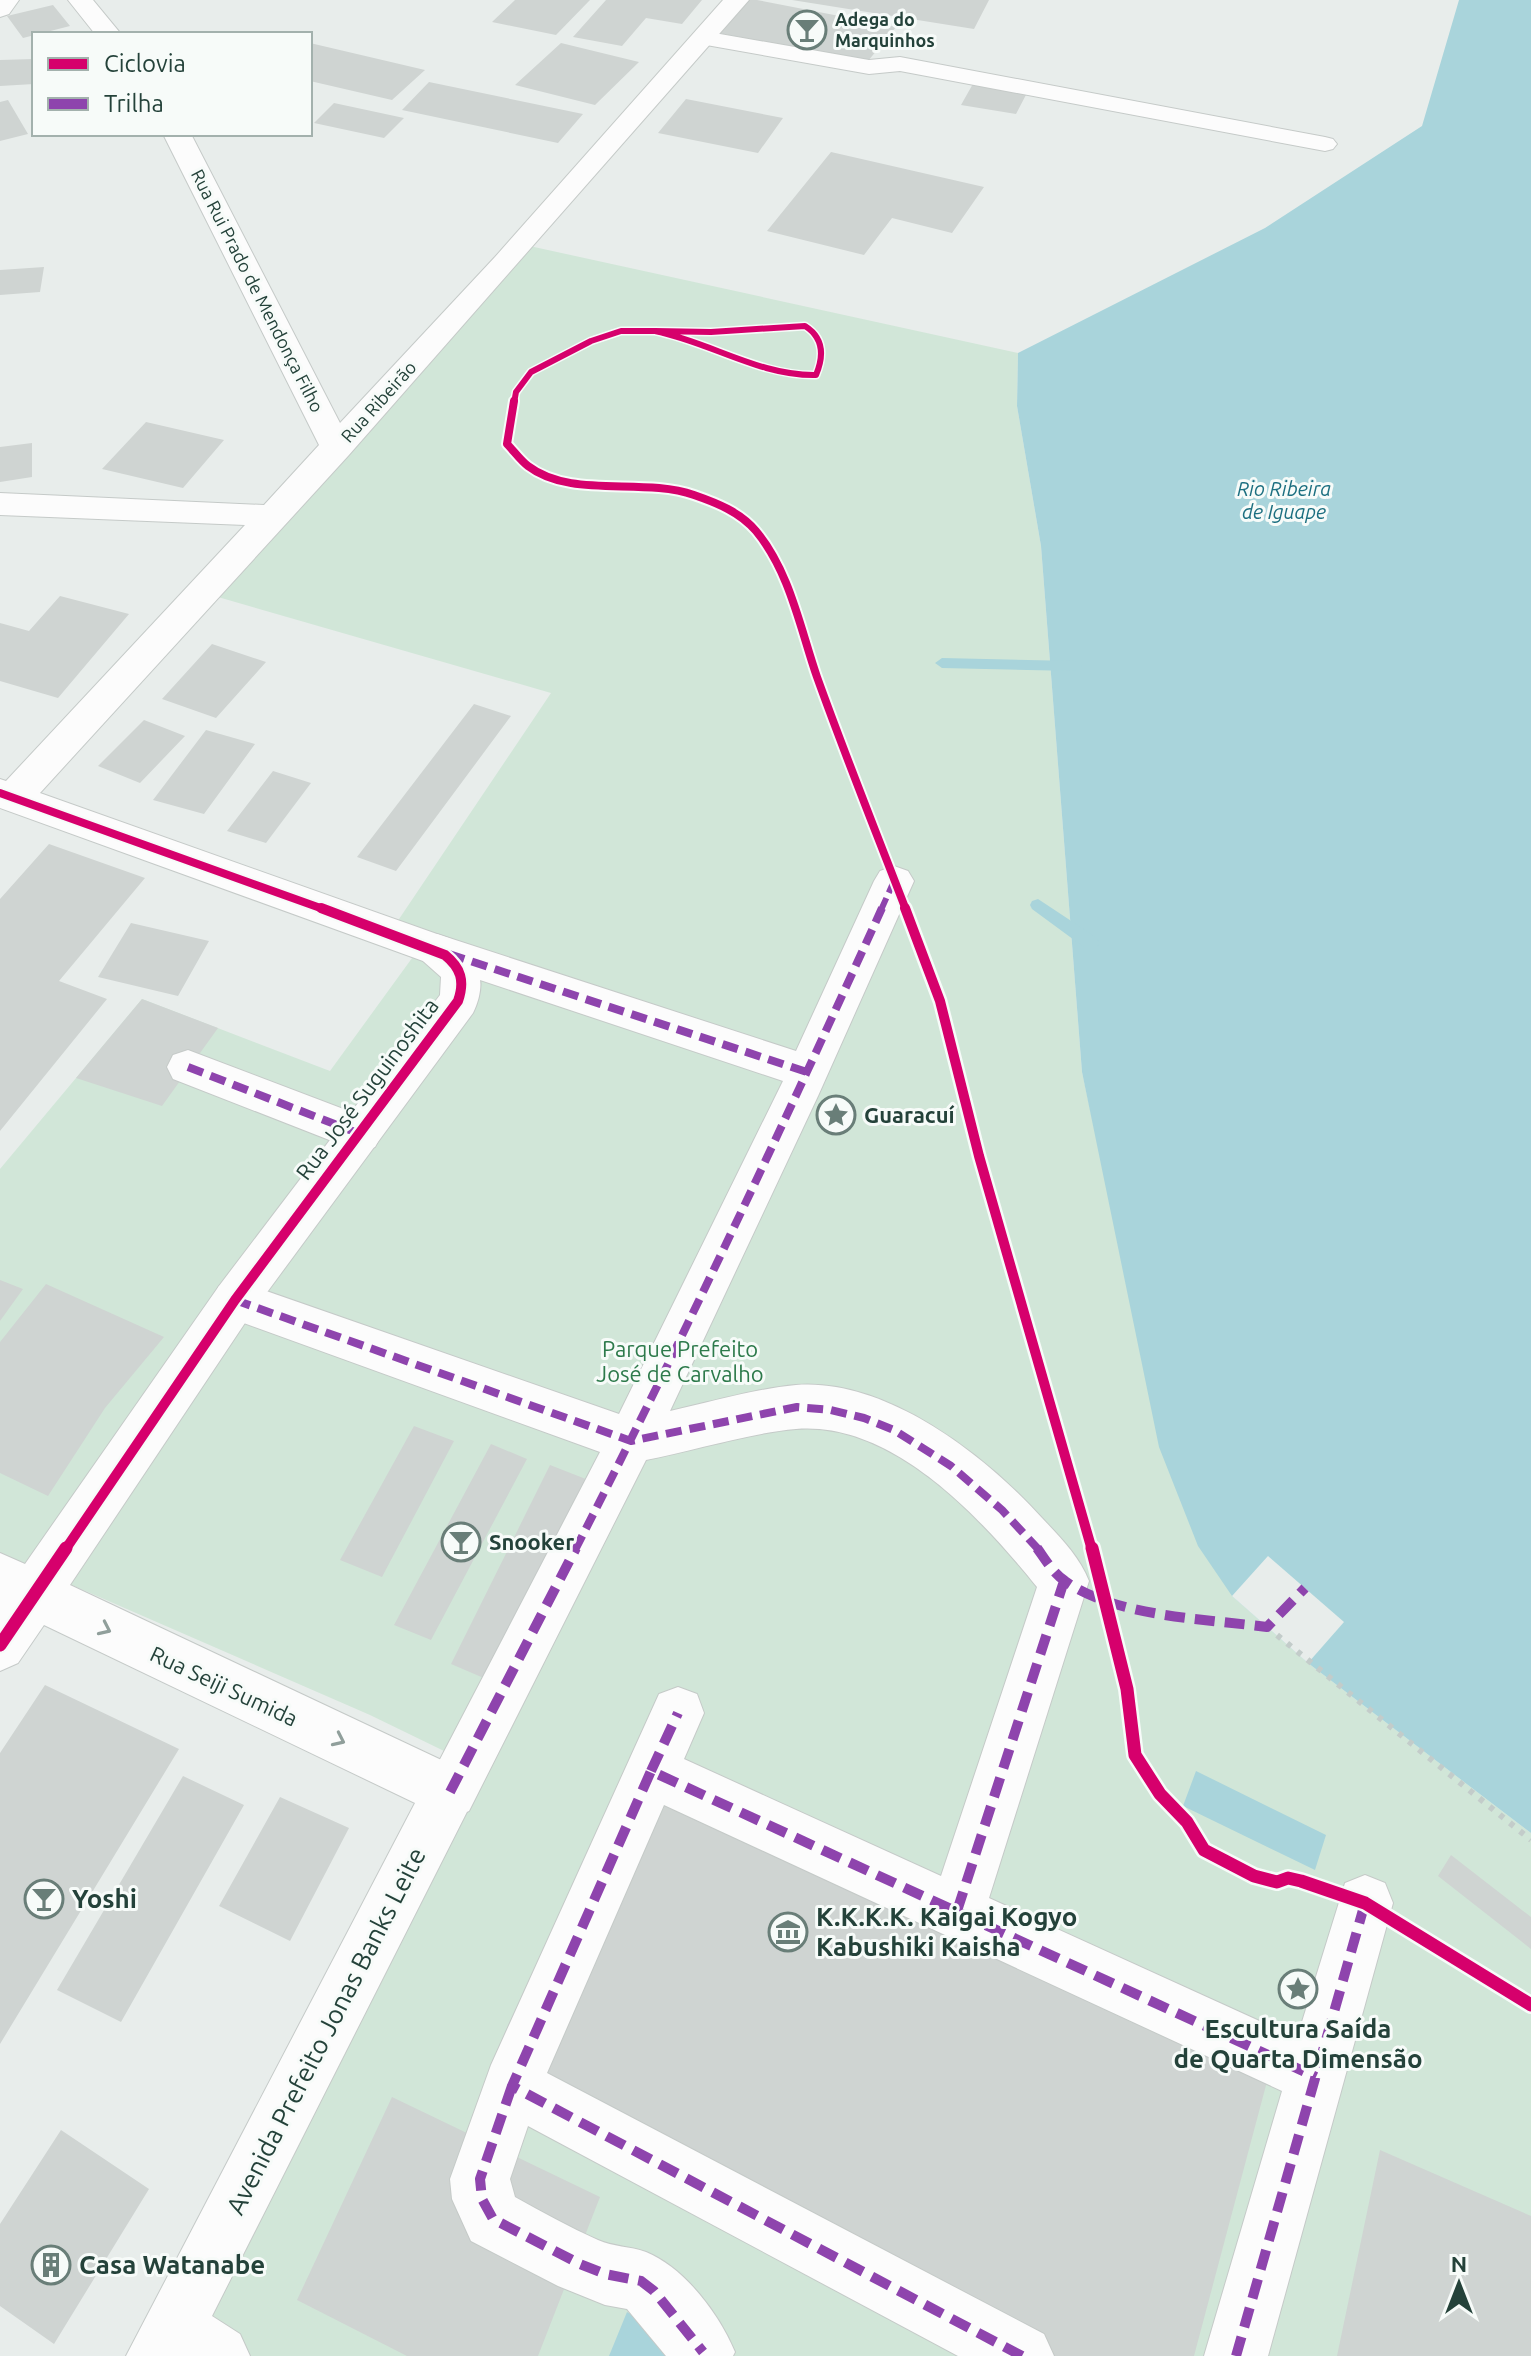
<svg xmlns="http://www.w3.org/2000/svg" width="1531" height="2356" font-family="Ubuntu,sans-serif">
<rect width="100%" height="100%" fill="#e8edeb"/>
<path fill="#d1e6d8" d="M 525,245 L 1018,353 L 1017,406 L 1041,546 L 1082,1072 L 1118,1238 L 1232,1596 L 1308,1663 L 1531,1833 L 1531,2356 L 205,2356 L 185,2344 L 477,1767 L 370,1715 L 74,1586 L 28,1563 L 0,1603 L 0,1169 L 142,999 L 330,1071 L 423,943 L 391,931 L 551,693 L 211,595 Z"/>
<path fill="#a9d4db" d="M 1459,0 L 1531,0 L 1531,1833 L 1308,1663 L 1232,1596 L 1198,1546 L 1159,1447 L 1082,1072 L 1041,546 L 1017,406 L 1018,353 L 1265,228 L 1422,126 Z
M 1196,1771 L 1326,1835 L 1315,1870 L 1183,1806 Z
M 627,2312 L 704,2356 L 609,2356 Z"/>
<path fill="#e8edeb" d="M 1268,1556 L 1344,1622 L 1308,1663 L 1232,1596 Z"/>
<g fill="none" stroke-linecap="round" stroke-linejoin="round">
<path fill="#a9d4db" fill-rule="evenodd" d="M 942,658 L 1075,661 L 1082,666 L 1075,671 L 942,668 L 935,663 Z
M 1038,899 L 1097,938 L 1099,943 L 1097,948 L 1085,948 L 1032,909 L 1030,905 L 1032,901 Z"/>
</g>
<path fill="#cfd4d2" d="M 515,0 L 590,0 L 556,35 L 492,22 Z
M 606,0 L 702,0 L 682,24 L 646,18 L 622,46 L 573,37 Z
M 747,0 L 757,0 L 896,27 L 868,61 L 718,33 Z
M 792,0 L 989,0 L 974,29 Z
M 53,5 L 70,26 L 23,38 L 7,16 Z
M 310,43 L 425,70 L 392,100 L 310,81 Z
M 561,43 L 639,62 L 595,105 L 515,85 Z
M 34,59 L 34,84 L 0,86 L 0,60 Z
M 429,82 L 583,114 L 558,143 L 402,110 Z
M 974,82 L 1028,91 L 1016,114 L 961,105 Z
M 686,99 L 783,118 L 758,153 L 658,133 Z
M 8,100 L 28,134 L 0,141 L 0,102 Z
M 334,103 L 404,118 L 384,138 L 314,123 Z
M 831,152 L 984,187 L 952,233 L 892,218 L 864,255 L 767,231 Z
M 44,267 L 40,292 L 0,295 L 0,270 Z
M 146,422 L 224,440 L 183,488 L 102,469 Z
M 32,443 L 32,477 L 0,482 L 0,447 Z
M 60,596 L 129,614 L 58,698 L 0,681 L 0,623 L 29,631 Z
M 212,644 L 266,662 L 216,718 L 162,699 Z
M 474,704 L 511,716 L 396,871 L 357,857 Z
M 144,720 L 185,736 L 140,783 L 98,766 Z
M 206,730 L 255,744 L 204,814 L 153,800 Z
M 273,771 L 311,783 L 266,843 L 227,831 Z
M 49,844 L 145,878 L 59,981 L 107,999 L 0,1131 L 0,899 Z
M 131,923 L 209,941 L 178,996 L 98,977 Z
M 142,999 L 218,1028 L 162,1106 L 76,1078 Z
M 0,1280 L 23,1289 L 0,1321 Z
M 46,1284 L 164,1337 L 105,1408 L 48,1496 L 0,1473 L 0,1342 Z
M 414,1426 L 454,1441 L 382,1577 L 340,1560 Z
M 491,1444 L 527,1459 L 431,1640 L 394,1625 Z
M 550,1465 L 596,1483 L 500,1685 L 451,1664 Z
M 45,1685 L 179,1749 L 0,2044 L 0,1753 Z
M 183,1776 L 244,1805 L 121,2022 L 57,1990 Z
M 672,1790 L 1269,2074 L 1194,2356 L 1054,2356 L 536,2083 Z
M 280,1797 L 349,1828 L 290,1941 L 219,1906 Z
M 1451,1855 L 1531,1917 L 1531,1949 L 1438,1876 Z
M 392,2097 L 600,2197 L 538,2356 L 407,2356 L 297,2300 Z
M 61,2130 L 149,2189 L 54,2344 L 0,2306 L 0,2224 Z
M 1380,2150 L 1531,2216 L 1531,2356 L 1337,2356 Z"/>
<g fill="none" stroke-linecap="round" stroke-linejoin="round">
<defs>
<path id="service" d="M 703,31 L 869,60 L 900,57 L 1325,137 L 1333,139 L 1337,144 L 1333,149 L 1325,151 L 900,71 L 869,74 L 695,43 L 692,38 Z"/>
<path id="pedestrian" d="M 894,866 L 908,871 L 914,881 L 818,1096 L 670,1411 C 711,1402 754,1389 796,1385 C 886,1378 985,1455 1042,1518 C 1060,1537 1079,1556 1089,1581 L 989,1898 L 1297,2038 L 1345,1883 L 1365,1875 L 1385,1883 L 1393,1903 L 1268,2356 L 1204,2356 L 1282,2091 L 664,1805 L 547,2073 L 1044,2334 L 1054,2356 L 958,2356 L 528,2126 L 510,2179 L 515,2197 C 542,2212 569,2227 598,2240 C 613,2247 630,2246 646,2252 C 685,2268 719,2314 735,2352 L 733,2356 L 666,2356 L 627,2309 L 605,2305 L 558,2286 L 471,2241 L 452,2199 L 450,2179 L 491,2065 L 659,1694 L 678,1687 L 697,1694 L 704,1713 L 684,1759 L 941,1876 L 1037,1587 C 982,1519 893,1421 796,1429 C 750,1433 692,1451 646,1460 L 469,1811 L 450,1819 L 431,1811 L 423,1792 L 600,1452 L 219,1314 L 212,1300 L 219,1286 L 235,1280 L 619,1414 L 783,1081 L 423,961 L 417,950 L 423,939 L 437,934 L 796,1051 L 874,881 L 880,871 Z
M 188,1050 L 375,1121 L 382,1134 L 375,1147 L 360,1152 L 173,1079 L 167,1067 L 173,1055 Z"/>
<path id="minor" d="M 0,0 L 19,0 L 9,14 L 0,17 Z
M 68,0 L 93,0 L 121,34 L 95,34 Z
M 723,0 L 749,0 L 348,456 L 40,793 L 451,939 C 480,957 488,982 473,1013 L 251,1314 L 70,1585 L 469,1773 L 477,1792 L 212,2316 L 240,2334 L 250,2356 L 126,2356 L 415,1803 L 44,1625 L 18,1663 L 0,1671 L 0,1553 L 25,1564 L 219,1286 L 440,995 L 441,977 L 423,961 L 0,808 L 0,779 L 6,781 L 245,525 L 0,515 L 0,493 L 264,505 L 319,445 L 163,134 L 191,134 L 340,423 L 495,257 Z"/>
</defs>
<use href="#service" stroke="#c5cac8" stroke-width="2"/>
<use href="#pedestrian" stroke="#c5cac8" stroke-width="2"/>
<use href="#minor" stroke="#c5cac8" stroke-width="2"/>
<path stroke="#c3ccca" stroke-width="6" stroke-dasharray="5 8" stroke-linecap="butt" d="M 1267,1627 L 1531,1840"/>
<use href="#service" fill="#fcfcfc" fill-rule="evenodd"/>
<use href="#pedestrian" fill="#fcfcfc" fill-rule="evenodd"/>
<use href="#minor" fill="#fcfcfc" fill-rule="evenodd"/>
<path stroke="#8e44ad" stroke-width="6" stroke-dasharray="13 6" stroke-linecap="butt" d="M 881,910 L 894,881"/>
<path stroke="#8e44ad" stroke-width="8" stroke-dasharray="16 8" stroke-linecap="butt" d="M 449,954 L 807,1072
M 188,1067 L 360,1134
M 235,1300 L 631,1441 L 797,1407 L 831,1410 L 864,1418 L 894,1430 L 951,1466 L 1002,1510 L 1039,1550
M 575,1550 C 683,1339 784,1124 882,908"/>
<path stroke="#8e44ad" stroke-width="10" stroke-dasharray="20 10" stroke-linecap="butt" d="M 1037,1548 C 1045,1559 1053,1573 1065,1581 C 1115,1617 1207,1619 1267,1627 L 1305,1588
M 651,1771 L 678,1713
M 450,1792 L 576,1548
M 957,1911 L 1064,1581
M 512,2086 L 480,2179 L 482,2199 L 493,2219 L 580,2264 L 605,2274 L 641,2281 L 654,2291 L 703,2352
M 1022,2356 L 512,2086 L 651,1771 L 1316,2077
M 1236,2356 L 1365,1903"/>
<defs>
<path id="cycleway-far3" d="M 805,326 C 824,338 824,356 816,375 C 759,376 710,342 655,331 L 711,332 Z
M 514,403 L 516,392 L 531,372 L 591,341 L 621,331 L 655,331"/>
<path id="cycleway-far2" d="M 514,401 L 507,444 C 514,451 520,460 528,466 C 571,499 642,477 694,495 C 717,503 740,512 756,531 C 790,572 800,628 817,677 C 845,755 876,832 906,910
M 0,793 L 326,910"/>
<path id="cycleway-far1" d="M 905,908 L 940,1001 L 979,1156 L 1092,1550
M 65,1550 L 235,1300 L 458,1001 C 465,981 461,968 445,955 L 321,908"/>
<path id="cycleway" d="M 1092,1548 L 1127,1689 L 1135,1755 L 1160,1794 L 1187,1822 L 1204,1850 L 1254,1876 L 1277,1882 L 1288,1878 L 1301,1881 L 1365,1903 L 1531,2005
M 0,1645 L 66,1548"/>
</defs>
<use href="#cycleway-far3" stroke="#f7fbf9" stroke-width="9"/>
<use href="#cycleway-far2" stroke="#f7fbf9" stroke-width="12"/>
<use href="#cycleway-far1" stroke="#f7fbf9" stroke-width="15"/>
<use href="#cycleway" stroke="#f7fbf9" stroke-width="18"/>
<use href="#cycleway-far3" stroke="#d6006c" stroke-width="6"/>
<use href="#cycleway-far2" stroke="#d6006c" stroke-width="8"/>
<use href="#cycleway-far1" stroke="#d6006c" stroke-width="10"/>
<use href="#cycleway" stroke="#d6006c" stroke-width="13"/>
</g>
<defs><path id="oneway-chevron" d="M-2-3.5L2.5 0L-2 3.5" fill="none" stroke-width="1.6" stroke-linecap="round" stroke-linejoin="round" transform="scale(2)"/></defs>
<g stroke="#909f9b">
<use href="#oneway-chevron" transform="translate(105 1629) rotate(25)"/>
<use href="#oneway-chevron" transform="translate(339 1740) rotate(25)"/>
</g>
<defs>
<symbol id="bar-ring" viewBox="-11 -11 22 22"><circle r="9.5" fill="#f7fbf9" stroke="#697e78" stroke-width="1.5"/><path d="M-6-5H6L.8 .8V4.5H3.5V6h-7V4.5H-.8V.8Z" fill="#697e78"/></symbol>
<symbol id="sight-ring" viewBox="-11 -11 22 22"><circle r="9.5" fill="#f7fbf9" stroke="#697e78" stroke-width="1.5"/><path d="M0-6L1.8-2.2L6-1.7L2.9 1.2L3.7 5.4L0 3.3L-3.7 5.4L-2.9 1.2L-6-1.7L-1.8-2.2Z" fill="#697e78"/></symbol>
<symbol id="museum-ring" viewBox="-11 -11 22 22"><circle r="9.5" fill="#f7fbf9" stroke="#697e78" stroke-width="1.5"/><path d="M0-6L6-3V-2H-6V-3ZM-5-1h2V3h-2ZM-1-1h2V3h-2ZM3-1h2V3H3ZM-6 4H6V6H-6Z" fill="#697e78"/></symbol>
<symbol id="building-ring" viewBox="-11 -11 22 22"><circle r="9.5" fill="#f7fbf9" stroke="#697e78" stroke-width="1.5"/><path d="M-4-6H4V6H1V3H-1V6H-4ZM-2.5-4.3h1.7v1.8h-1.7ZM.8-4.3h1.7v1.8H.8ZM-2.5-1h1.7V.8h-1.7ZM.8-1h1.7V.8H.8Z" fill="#697e78"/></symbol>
</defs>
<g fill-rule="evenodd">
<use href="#bar-ring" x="785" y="8" width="44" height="44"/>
<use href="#sight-ring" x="814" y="1093" width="44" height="44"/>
<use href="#bar-ring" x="439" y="1520" width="44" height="44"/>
<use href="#bar-ring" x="22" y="1877" width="44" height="44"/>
<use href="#museum-ring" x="766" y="1910" width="44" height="44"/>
<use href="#sight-ring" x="1276" y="1967" width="44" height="44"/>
<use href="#building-ring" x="29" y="2243" width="44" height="44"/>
</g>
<g text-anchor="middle" stroke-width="6" stroke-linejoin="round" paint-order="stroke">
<g font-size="18" font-weight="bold" fill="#24423a" stroke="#f7fbf9" text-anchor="start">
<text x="835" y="26">Adega do<tspan x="835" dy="21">Marquinhos</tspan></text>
</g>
<g font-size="18" fill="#24423a" stroke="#f7fbf9">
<text transform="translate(257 291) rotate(63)" y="6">Rua Rui Prado de Mendonça Filho</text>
<text transform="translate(379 402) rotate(-48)" y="6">Rua Ribeirão</text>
</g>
<g font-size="20" font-style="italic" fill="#1c6f80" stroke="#f7fbf9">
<text x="1284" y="496">Rio Ribeira<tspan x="1284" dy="23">de Iguape</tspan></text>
</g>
<g font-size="22" fill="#24423a" stroke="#f7fbf9">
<text transform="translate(367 1089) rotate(-53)" y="8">Rua José Suguinoshita</text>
<text transform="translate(224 1686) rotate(25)" y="8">Rua Seiji Sumida</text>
</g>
<g font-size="22" font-weight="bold" fill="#24423a" stroke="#f7fbf9" text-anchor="start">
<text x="864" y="1123">Guaracuí</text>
<text x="489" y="1550">Snooker</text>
</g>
<g font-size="22" fill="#2d7a4b" stroke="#f7fbf9">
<text x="680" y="1357">Parque Prefeito<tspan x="680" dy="25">José de Carvalho</tspan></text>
</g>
<g font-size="26" font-weight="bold" fill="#24423a" stroke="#f7fbf9" text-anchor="start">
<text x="72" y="1908">Yoshi</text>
<text x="816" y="1926">K.K.K.K. Kaigai Kogyo<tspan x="816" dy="30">Kabushiki Kaisha</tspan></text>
<text x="1298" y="2038" text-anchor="middle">Escultura Saída<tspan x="1298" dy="30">de Quarta Dimensão</tspan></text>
<text x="79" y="2274">Casa Watanabe</text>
</g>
<g font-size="26" fill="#24423a" stroke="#f7fbf9">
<text transform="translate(326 2031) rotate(-63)" y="9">Avenida Prefeito Jonas Banks Leite</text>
</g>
</g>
<rect x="32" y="32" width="280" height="104" fill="#f7fbf9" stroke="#a3b1ad" stroke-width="2"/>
<rect x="48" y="58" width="40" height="12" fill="#d6006c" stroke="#a3b1ad" stroke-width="2"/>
<text x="104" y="72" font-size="24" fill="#24423a">Ciclovia</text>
<rect x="48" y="98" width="40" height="12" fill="#8e44ad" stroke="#a3b1ad" stroke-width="2"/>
<text x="104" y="112" font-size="24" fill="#24423a">Trilha</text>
<g transform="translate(1459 2284)" stroke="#f7fbf9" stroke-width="6" paint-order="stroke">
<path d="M0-6L14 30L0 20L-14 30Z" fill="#24423a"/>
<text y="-12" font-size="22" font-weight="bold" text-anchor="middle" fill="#24423a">N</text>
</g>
</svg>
